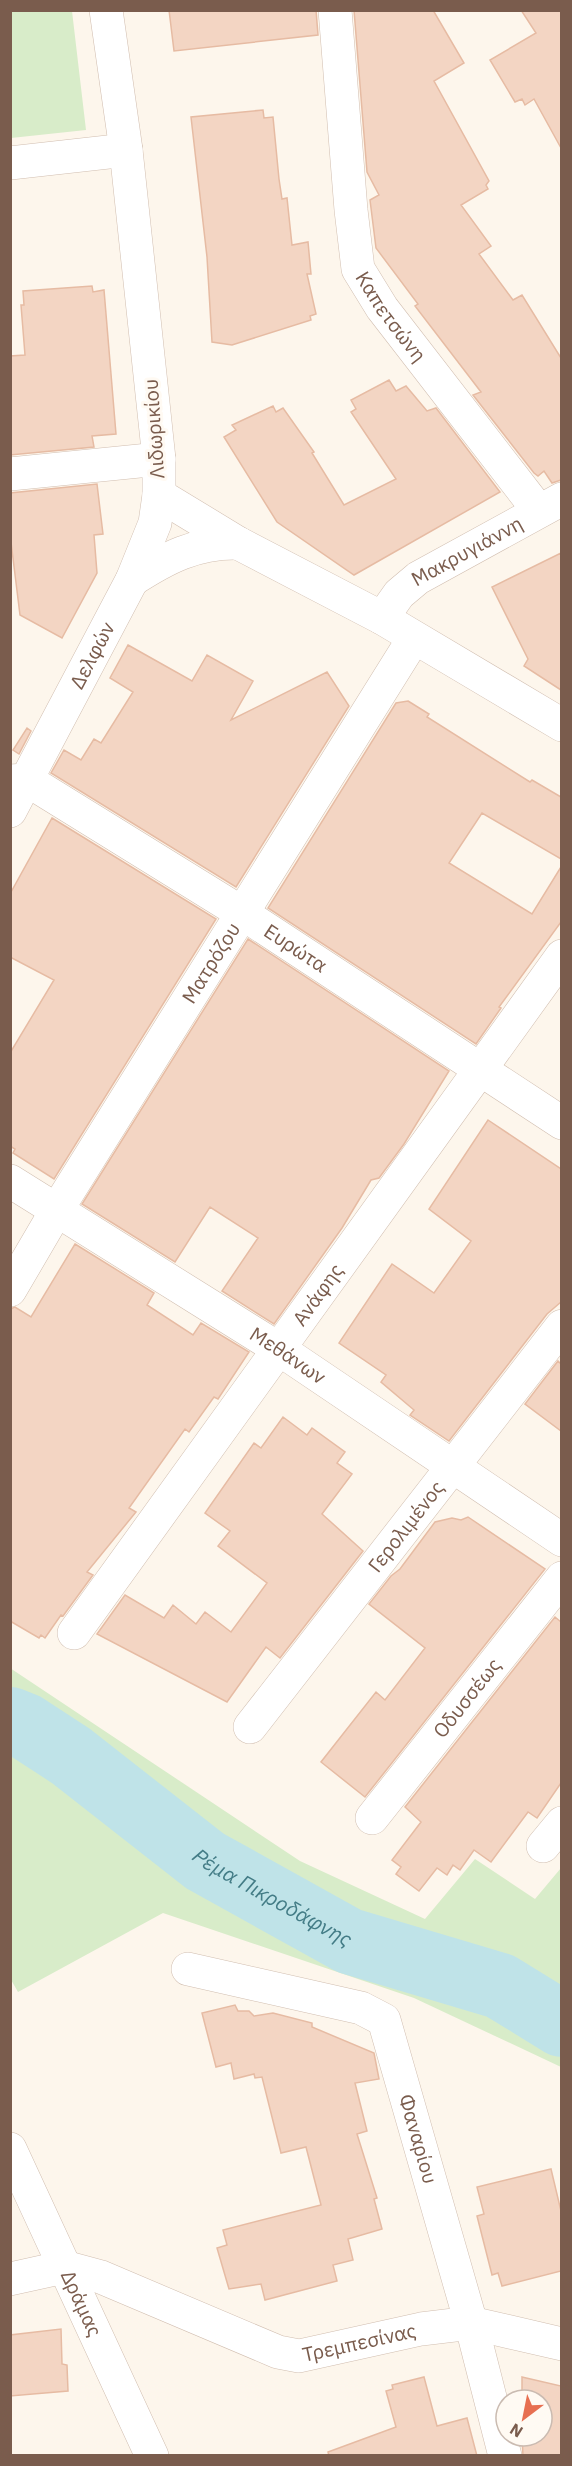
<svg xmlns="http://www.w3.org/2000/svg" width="572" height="2466" font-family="'IBM Plex Sans',sans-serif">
<rect width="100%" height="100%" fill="#fdf6ec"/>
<path fill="#d8ecc9" d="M 10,11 L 72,11 L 86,130 L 11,138 Z
M 10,1668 L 300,1861 L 425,1919 L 475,1859 L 535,1899 L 561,1868 L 561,2067 L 414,1998 L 163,1913 L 18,1992 L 10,1978 Z"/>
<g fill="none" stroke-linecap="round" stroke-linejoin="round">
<path stroke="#bfe3e8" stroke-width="66" id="s1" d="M 10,1720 L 25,1726 L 71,1756 L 205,1861 L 349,1941 L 500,1986 L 562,2024"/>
</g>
<path fill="#f3d5c3" stroke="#e6bba3" stroke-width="1.5" d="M 169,10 L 316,10 L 318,35 L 174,51 Z
M 354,10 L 433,10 L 464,63 L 434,81 L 489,181 L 486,185 L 488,189 L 461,205 L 491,246 L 479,254 L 513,300 L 522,295 L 561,358 L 561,480 L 552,483 L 544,471 L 538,476 L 534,473 L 473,395 L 481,392 L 415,306 L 418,304 L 376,248 L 370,200 L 379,195 L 367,172 Z
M 521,10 L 561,10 L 561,148 L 534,99 L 525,105 L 522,99 L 515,102 L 490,60 L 536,33 Z
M 263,110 L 264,118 L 273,117 L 279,179 L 282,199 L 287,198 L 292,245 L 308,242 L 311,274 L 307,274 L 316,314 L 310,316 L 311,320 L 232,345 L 212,342 L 207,257 L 191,117 Z
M 92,286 L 93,292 L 104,290 L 116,434 L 92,436 L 94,447 L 10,455 L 10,356 L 25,355 L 21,305 L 24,305 L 23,291 Z
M 389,380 L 396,391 L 406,386 L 427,411 L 436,408 L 500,492 L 354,575 L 277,522 L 224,437 L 236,430 L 232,425 L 273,406 L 276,412 L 283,408 L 314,452 L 312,453 L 344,505 L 396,479 L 351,412 L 356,409 L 351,400 Z
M 97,484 L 103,534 L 94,535 L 97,573 L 62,638 L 20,615 L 10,534 L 10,493 Z
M 561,553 L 561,690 L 524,666 L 528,659 L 492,587 Z
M 128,645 L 192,681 L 207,655 L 253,681 L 231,720 L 327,672 L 349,706 L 236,887 L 51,773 L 64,750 L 81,760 L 94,739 L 101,743 L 133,692 L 110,678 Z
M 408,701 L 429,714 L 427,717 L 530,782 L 532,780 L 561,797 L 561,859 L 482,813 L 449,863 L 532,914 L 561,867 L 561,922 L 499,1007 L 501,1008 L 476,1044 L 268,908 L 396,703 Z
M 27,728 L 31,731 L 19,754 L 13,750 Z
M 52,818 L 216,919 L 54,1179 L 13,1153 L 15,1149 L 10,1146 L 10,1053 L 54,980 L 10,957 L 10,894 Z
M 248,939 L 449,1071 L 404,1144 L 379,1178 L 371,1180 L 342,1228 L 274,1324 L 222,1291 L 258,1238 L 210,1207 L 175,1262 L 82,1204 Z
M 488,1120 L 561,1169 L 561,1302 L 547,1314 L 449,1441 L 410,1415 L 414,1410 L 381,1382 L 386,1375 L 339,1343 L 392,1264 L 434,1293 L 471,1241 L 429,1209 Z
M 75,1244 L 154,1293 L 147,1305 L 193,1335 L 201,1323 L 249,1352 L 218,1399 L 214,1397 L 189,1432 L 185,1429 L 129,1508 L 136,1512 L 87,1572 L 93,1575 L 63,1616 L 61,1615 L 45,1638 L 41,1635 L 39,1638 L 10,1621 L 10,1309 L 15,1307 L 31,1317 Z
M 558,1361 L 561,1364 L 561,1431 L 525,1404 Z
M 283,1417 L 307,1435 L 312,1428 L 345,1452 L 337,1463 L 352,1474 L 322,1514 L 363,1551 L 280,1658 L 266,1647 L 227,1702 L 97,1634 L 125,1595 L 164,1618 L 173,1605 L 196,1624 L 205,1612 L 231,1632 L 267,1583 L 218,1546 L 230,1531 L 205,1513 L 254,1443 L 261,1448 Z
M 468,1517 L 545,1569 L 365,1797 L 321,1762 L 376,1692 L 385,1700 L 425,1648 L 369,1604 L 391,1576 L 400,1569 L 435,1522 L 452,1518 L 461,1520 Z
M 555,1617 L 561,1622 L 561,1783 L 537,1818 L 528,1812 L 491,1862 L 474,1850 L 460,1870 L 453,1865 L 447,1875 L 437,1868 L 419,1891 L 396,1874 L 401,1867 L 392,1860 L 421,1822 L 405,1807 Z
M 235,2005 L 238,2011 L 249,2011 L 254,2016 L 273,2013 L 312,2023 L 312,2027 L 374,2053 L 379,2079 L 355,2083 L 367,2131 L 357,2134 L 377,2198 L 374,2199 L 382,2229 L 348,2239 L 353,2260 L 333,2265 L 337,2281 L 265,2300 L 261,2284 L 229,2289 L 217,2248 L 227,2245 L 223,2230 L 321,2205 L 306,2147 L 281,2153 L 262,2077 L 255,2078 L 254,2074 L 234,2079 L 231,2063 L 216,2067 L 202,2013 Z
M 551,2169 L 561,2211 L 561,2271 L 502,2286 L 498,2273 L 492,2275 L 477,2216 L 484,2214 L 477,2187 Z
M 61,2329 L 62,2364 L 67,2365 L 68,2391 L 10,2396 L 10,2335 Z
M 424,2377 L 437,2426 L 467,2418 L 477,2456 L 329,2456 L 328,2452 L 396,2427 L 386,2391 L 393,2389 L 392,2385 Z
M 522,2377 L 561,2386 L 561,2456 L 523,2456 L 522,2436 L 542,2436 L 542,2400 L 522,2400 Z"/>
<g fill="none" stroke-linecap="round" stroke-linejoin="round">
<defs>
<g id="minor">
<path id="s2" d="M 335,10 L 351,210 L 358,269 L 382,308 L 539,511"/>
<path d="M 10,163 L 126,150"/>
<path d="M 10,474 L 159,459"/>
<path d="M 159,495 L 238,543 L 382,618 L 562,725"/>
<path d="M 132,580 C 166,558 196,542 238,543"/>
<path id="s3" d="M 382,618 L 399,594 L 418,578 L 562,499"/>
<path id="s4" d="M 10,781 L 27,780 L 242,913 L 562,1123"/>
<path id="s5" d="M 10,811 L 132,580 L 155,523 L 159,495 L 159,459 L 126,150 L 106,10"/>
<path id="s6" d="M 10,1181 L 279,1349 L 562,1540"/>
<path id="s7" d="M 10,1290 L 58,1208 L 414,638"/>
<path id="s8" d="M 74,1633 L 562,956"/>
<path id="s9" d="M 250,1727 L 562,1326"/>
<path id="s10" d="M 372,1818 L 562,1578"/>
<path d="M 543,1846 L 562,1823"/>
<path id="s11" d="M 188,1969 L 361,2008 L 384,2020 L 471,2323 L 505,2456"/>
<path id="s12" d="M 10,2149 L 152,2456"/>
<path id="s13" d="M 10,2279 L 64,2267 L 101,2277 L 278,2352 L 299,2356 L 421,2329 L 471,2323 L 562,2344"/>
</g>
</defs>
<use href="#minor" stroke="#d1beb0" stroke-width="34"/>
<use href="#minor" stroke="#fff" stroke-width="33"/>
</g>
<g text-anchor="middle" stroke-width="6" stroke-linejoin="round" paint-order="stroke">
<g font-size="20" fill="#7a5c4d" stroke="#fffaf3">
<text dy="7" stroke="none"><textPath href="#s2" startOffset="318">Καπετσώνη</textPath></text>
<text transform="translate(154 429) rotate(-94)" y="7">Λιδωρικίου</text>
<text dy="7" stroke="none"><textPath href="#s3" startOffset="110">Μακρυγιάννη</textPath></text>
<text dy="7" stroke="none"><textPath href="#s5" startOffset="176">Δελφών</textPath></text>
<text dy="7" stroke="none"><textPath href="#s4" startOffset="334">Ευρώτα</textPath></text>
<text dy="7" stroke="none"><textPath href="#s7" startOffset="384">Ματρόζου</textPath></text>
<text dy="7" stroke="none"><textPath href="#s8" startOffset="417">Ανάφης</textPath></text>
<text dy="7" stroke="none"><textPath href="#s6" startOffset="328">Μεθάνων</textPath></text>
<text dy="7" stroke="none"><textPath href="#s9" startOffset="254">Γερολιμένος</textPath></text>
<text dy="7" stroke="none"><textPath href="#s10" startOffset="153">Οδυσσέως</textPath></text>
<text dy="7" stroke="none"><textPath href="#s11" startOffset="327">Φαναρίου</textPath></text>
<text dy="7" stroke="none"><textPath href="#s12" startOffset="170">Δράμας</textPath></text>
<text dy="7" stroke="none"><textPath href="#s13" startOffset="369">Τρεμπεσίνας</textPath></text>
</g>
<g font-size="21" font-style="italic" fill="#437c86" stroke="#fffaf3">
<text dy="7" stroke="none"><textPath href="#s1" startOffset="318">Ρέμα Πικροδάφνης</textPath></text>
</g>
</g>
<rect width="572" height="2466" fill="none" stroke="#7a5c4d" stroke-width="24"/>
<g transform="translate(524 2418) rotate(212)"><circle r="28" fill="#fffaf3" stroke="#cabbb1" stroke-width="1.5"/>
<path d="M0-4.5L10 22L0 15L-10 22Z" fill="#e76f51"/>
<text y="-9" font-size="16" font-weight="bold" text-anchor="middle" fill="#7a5c4d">N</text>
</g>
</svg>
